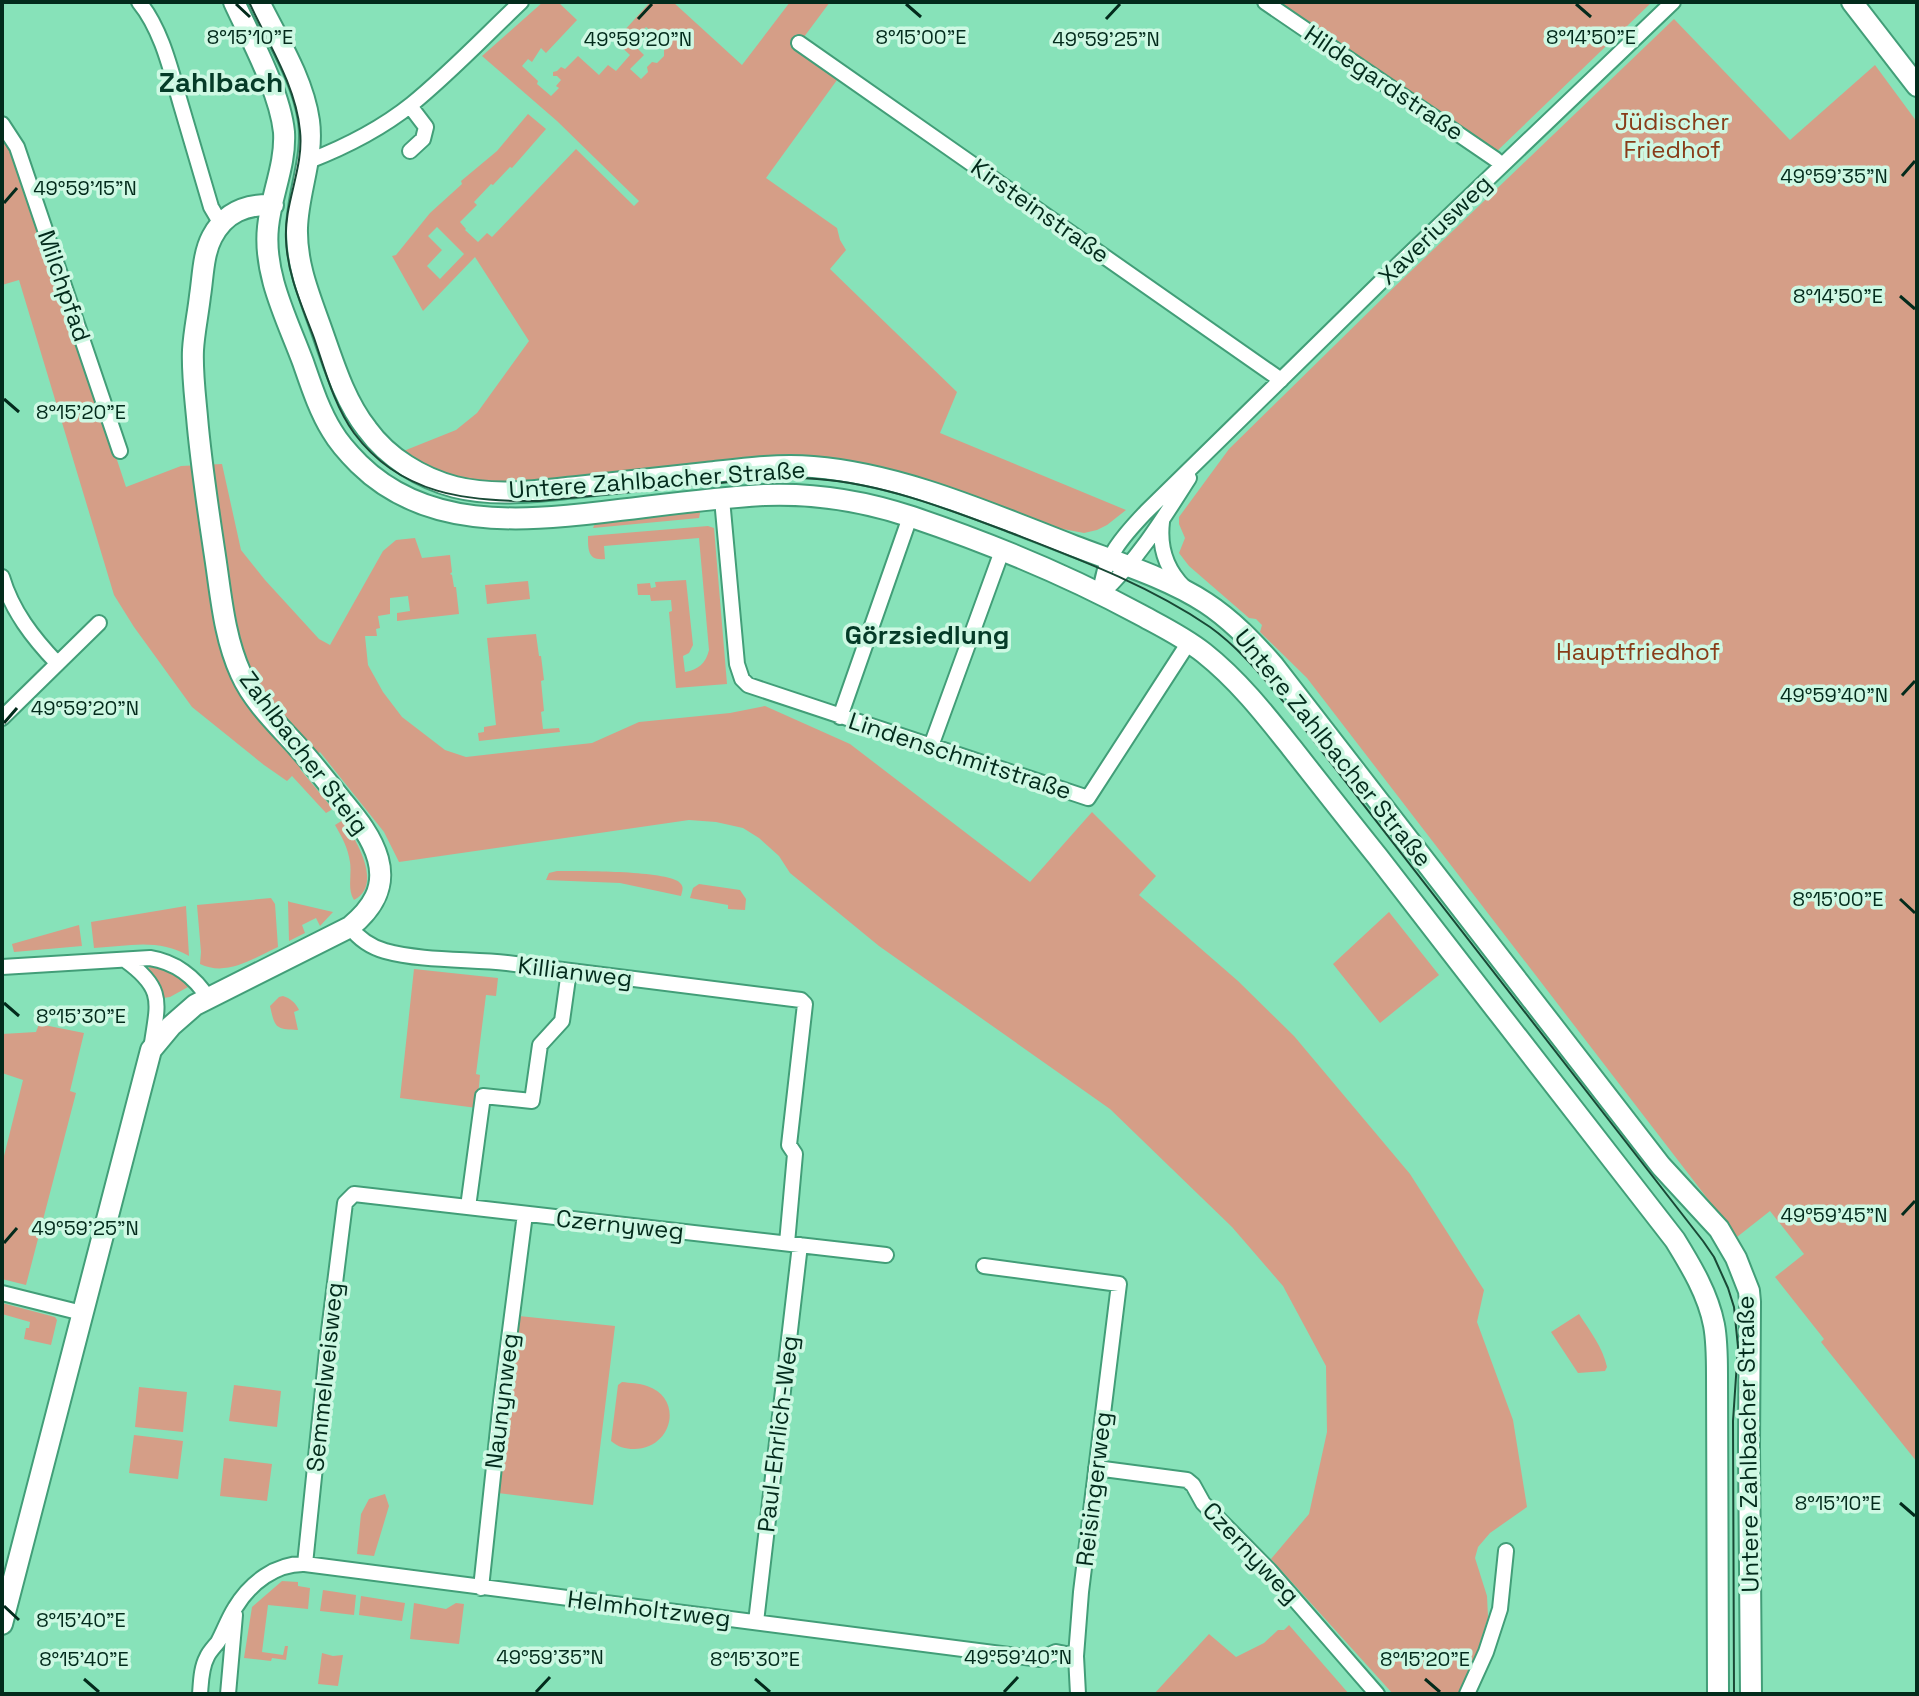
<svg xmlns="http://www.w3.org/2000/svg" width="1919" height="1696" font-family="'Space Grotesk',sans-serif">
<rect width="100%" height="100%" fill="#87e2b9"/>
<path fill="#d59e87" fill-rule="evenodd" d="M 543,2 L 558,2 L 577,20 L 546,53 L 541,48 L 532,62 L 528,59 L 522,66 L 538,81 L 537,84 L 551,96 L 559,88 L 556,86 L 561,80 L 557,76 L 553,76 L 553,72 L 557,71 L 561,67 L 565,69 L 578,56 L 599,75 L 608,65 L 616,71 L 630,55 L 615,41 L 650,2 L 673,2 L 742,65 L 790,2 L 830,2 L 795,49 L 837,80 L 766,178 L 837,228 L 840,240 L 846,250 L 830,269 L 957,392 L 940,433 L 1126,510 L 1107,525 L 1097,530 L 1084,533 L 1047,526 L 836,460 L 551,482 L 478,482 L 454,478 L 426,468 L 401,452 L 456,430 L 477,413 L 529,341 L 475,257 L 423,311 L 392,256 L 396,255 L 430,213 L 462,184 L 461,181 L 497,151 L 528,114 L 546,129 L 512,168 L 510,167 L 493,185 L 491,184 L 474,202 L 477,205 L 460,222 L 466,229 L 465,230 L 478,242 L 487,233 L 492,237 L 576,149 L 634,206 L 639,201 L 557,121 L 482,56 ZM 646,27 L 651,31 L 650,36 L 655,41 L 658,41 L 663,36 L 670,43 L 664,50 L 664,56 L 657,63 L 652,62 L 647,67 L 648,72 L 641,79 L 630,69 L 644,55 L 636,47 L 636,42 L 640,38 L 640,34 ZM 437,227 L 464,254 L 440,279 L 427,266 L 442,250 L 428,236 Z
M 1276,2 L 1652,2 L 1495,153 Z
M 1674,19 L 1790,140 L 1875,65 L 1917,122 L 1917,1462 L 1821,1342 L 1824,1339 L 1775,1277 L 1804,1254 L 1770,1211 L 1737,1237 L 1307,678 L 1260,632 L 1262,625 L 1256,619 L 1249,618 L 1189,566 L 1179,553 L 1185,538 L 1179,524 L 1179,517 L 1229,449 L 1387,294 Z
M 2,132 L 14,150 L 126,487 L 181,466 L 222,464 L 241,550 L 265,580 L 319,639 L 330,645 L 383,551 L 396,540 L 415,538 L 422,558 L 450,555 L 452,572 L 450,574 L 452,575 L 454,587 L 456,587 L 459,614 L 397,621 L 397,613 L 410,611 L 408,596 L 390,598 L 390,614 L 378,616 L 380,628 L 376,629 L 377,636 L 365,636 L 368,665 L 383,692 L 402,717 L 445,750 L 466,757 L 592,743 L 639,722 L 730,713 L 765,706 L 850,744 L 1030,882 L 1092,812 L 1156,876 L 1139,895 L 1238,981 L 1294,1036 L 1410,1174 L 1484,1290 L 1477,1322 L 1513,1420 L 1527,1507 L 1490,1533 L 1478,1547 L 1475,1558 L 1487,1596 L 1488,1617 L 1474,1662 L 1459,1694 L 1393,1694 L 1271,1559 L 1309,1514 L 1327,1432 L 1326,1366 L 1283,1286 L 1232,1227 L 1110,1109 L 879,946 L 790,873 L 779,856 L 759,838 L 743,828 L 716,822 L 689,820 L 399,862 L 384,832 L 320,752 L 300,769 L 333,809 L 326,813 L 292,776 L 287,781 L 264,765 L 192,707 L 134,627 L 114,595 L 19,280 L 2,285 Z
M 701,508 L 699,518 L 593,528 L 597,519 Z
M 708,526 L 714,528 L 727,684 L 676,688 L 669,612 L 672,611 L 671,600 L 651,601 L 650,595 L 638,595 L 637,584 L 650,583 L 651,588 L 656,587 L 655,582 L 686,580 L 693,645 L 689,653 L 683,656 L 685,672 C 698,670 706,663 709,650 L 699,538 L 604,546 L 605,559 C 588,561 588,550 588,536 Z
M 528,581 L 530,599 L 487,604 L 485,585 Z
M 536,634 L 539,656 L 541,656 L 544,680 L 541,681 L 544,711 L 541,712 L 543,729 L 559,728 L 560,732 L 479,741 L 478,733 L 484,732 L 484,727 L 496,725 L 487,638 Z
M 343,820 C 355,838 384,885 354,900 C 347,890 352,875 350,862 C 348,848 342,837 335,825 Z
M 557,871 C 576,871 673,870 681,884 C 684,888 682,891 681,896 L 620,883 L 546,880 L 549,873 Z
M 699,884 L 740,890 L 746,899 L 745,910 L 728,909 L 728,905 L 690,898 L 693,888 Z
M 271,898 L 275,904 L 278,947 C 254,958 227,977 200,964 L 201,952 L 197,905 Z
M 288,901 L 290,902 L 333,912 L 320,926 L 316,918 L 302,925 L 305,933 L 289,941 Z
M 186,906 L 189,956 C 159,938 128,946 94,948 L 91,922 Z
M 1389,912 L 1439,975 L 1380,1023 L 1333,964 Z
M 79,925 L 82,946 L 14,952 L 12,944 Z
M 149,966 C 165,968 178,974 188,987 L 170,997 L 163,998 C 163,987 155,978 148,970 Z
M 414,969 L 498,978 L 496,996 L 486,995 L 476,1074 L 480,1075 L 477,1108 L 400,1098 Z
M 283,996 C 290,998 296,1003 299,1010 L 294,1012 L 298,1030 C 275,1029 275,1028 270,1006 L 279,997 Z
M 39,1024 L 84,1033 L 70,1091 L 76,1093 L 26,1285 L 2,1279 L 2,1164 L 23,1080 L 2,1073 L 2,1034 L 36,1032 Z
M 2,1303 L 55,1317 L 57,1320 L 51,1345 L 24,1339 L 26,1328 L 29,1328 L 30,1322 L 2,1314 Z
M 1579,1314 C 1590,1331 1603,1348 1607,1367 L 1605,1371 L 1578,1373 L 1551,1332 Z
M 519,1316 L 615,1326 L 593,1505 L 498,1493 Z
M 622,1382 C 630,1383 639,1383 647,1386 C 684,1398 673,1449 634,1449 C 625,1449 618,1447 611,1441 L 618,1385 Z
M 234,1385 L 281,1391 L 277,1427 L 229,1421 Z
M 139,1387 L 187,1392 L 183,1432 L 135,1427 Z
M 134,1435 L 183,1441 L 178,1479 L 129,1473 Z
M 224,1458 L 272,1464 L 267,1501 L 220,1496 Z
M 385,1494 L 389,1506 L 374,1556 L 357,1554 L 361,1514 L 369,1499 Z
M 282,1581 L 298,1582 L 298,1586 L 310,1588 L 308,1609 L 268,1605 L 262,1652 L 283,1655 L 285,1646 L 288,1646 L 286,1660 L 272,1658 L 271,1661 L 244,1658 L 252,1607 Z
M 323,1590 L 356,1595 L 354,1615 L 320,1611 Z
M 361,1596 L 405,1603 L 402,1621 L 359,1615 Z
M 414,1603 L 446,1609 L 456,1603 L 464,1604 L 459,1644 L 410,1639 Z
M 1289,1625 L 1349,1694 L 1154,1694 L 1209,1634 L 1236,1657 L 1264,1643 L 1278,1630 L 1284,1630 Z
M 322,1653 L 333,1656 L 343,1655 L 338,1686 L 318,1684 Z"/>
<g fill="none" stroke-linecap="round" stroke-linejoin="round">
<defs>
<path id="street" d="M 139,2 C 162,30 171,71 181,105 C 191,139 201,173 211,207 L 221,224
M 1265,2 L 1495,159 L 1502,165
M 799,43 L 1281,380
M 2,124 L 17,147 L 120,451
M 410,151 L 423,139 L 426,127 L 410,106
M 309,161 C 345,147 382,128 412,104 C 450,73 485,36 521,2
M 722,499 L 737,664 L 742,679 L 748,685 L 1088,798 L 1189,642
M 1162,522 C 1159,547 1166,569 1184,587
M 2,577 C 12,611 33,638 57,663
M 1101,594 C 1101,560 1124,535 1146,512 L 1401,262 L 1673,2
M 1101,594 C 1137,561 1163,519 1189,478
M 840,717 L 910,517
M 2,718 L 99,623
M 931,746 L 1002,551
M 350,927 C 359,939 371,947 385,951 C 421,961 469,959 507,963 C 605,975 703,987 801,1000 L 805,1004 L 789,1145 L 795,1154 L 787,1243
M 125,960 C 167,990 157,1004 151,1050
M 2,967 L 150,958 C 175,962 195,977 208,998
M 468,1207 L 483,1096 L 532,1101 L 540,1045 L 562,1021 L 569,971
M 984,1266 L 1119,1284 L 1081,1592 L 1076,1656 L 1078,1694
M 2,1293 L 82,1313
M 1096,1468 L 1187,1480 L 1193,1485 L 1203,1503 L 1269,1570 L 1377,1694
M 305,1564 L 329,1331 L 345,1203 L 354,1194 L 886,1255
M 481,1588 L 501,1401 L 525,1214
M 756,1622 L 800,1245
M 200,1694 C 201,1682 201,1668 207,1657 C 209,1652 214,1647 218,1642 C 224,1631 228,1619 235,1608 C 250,1583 276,1563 305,1564 L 1040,1659 L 1056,1652 L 1076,1656
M 228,1694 L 235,1615
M 1467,1694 L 1486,1652 L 1500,1609 L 1506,1551"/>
<path id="secondary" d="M 234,2 C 251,39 280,92 284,132 C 286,165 271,195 268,227 C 263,274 287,319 303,362 C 311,385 319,410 332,431 C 339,443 349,454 359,464 C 425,529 519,522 603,512 C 656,506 710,498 764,495 C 814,493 864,501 912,517 C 989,543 1067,575 1139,614 C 1161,626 1184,637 1204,653 C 1238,680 1264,713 1291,747 C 1320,784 1349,821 1378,857 C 1477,985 1575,1112 1675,1240 C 1691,1266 1708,1294 1714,1325 C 1717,1341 1717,1359 1717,1375 L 1718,1694
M 259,2 C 278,40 303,79 309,121 C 314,158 298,191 297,228 C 296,265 310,297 322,331 C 334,365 345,401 367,429 C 388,458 421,478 455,487 C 495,497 537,491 577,487 C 620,482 663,478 706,473 C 741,469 777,464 813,467 C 902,474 991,514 1074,546 C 1116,562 1168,578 1206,603 C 1232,620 1253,642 1274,666 L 1661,1166 L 1719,1229 L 1736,1258 L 1749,1291 L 1750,1302 L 1749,1446 L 1751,1694
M 1852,2 L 1917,86
M 2,1624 L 151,1050 L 171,1026 L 195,1005 L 350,927 C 372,909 386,888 378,859 C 372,837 357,819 343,802 C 328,783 313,764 297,746 C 277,724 253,701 241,674 C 224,637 221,595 215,556 C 208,509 201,464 197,417 C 195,395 192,372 193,350 C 194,332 198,314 200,296 C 203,277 203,254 212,237 C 225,212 246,204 273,205"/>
</defs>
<use href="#street" stroke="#429e78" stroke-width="18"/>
<use href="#secondary" stroke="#429e78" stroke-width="24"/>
<use href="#street" stroke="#fff" stroke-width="14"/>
<use href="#secondary" stroke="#fff" stroke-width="20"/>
<path stroke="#194936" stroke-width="2" d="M 249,2 C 268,43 296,86 300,131 C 304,168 284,203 286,239 C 287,274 302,306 314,338 C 325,370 334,405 354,433 C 400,495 468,502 539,501 C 594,496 648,490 702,485 C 740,481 778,476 817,479 C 885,484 950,510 1014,534 C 1081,560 1150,586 1210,627 C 1238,647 1260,674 1282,700 L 1703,1241 L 1714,1257 L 1728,1288 L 1734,1307 L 1738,1347 L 1733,1421 L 1734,1694"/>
</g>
<path fill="none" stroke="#032b1c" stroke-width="3" d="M 236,4 L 250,17M 906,4 L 921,17M 1576,4 L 1591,17M 638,19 L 652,4M 1106,19 L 1120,4M 1902,176 L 1915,161M 4,203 L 17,188M 1900,296 L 1915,309M 4,399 L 19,412M 1902,695 L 1915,681M 4,723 L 17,708M 1900,899 L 1915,913M 4,1003 L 19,1016M 1902,1215 L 1915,1201M 4,1243 L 17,1228M 1900,1503 L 1915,1516M 4,1606 L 19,1620M 84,1679 L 99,1692M 755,1679 L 770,1692M 1425,1679 L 1440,1692M 536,1692 L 550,1677M 1004,1692 L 1018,1677"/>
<g text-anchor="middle" stroke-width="7" stroke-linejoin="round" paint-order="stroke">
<g font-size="24" fill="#032b1c" stroke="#cef8e3">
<text transform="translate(1384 83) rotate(34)" y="8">Hildegardstraße</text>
<text transform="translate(1040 211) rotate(35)" y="8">Kirsteinstraße</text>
<text transform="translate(1435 230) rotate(-44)" y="8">Xaveriusweg</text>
<text transform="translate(64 286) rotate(71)" y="8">Milchpfad</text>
<text transform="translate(657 480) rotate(-4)" y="8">Untere Zahlbacher Straße</text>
<text transform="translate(1333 748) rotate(51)" y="8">Untere Zahlbacher Straße</text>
<text transform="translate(304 753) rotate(53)" y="8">Zahlbacher Steig</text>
<text transform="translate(960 756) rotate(18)" y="8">Lindenschmitstraße</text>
<text transform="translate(575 972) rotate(7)" y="8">Killianweg</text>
<text transform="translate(620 1225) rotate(6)" y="8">Czernyweg</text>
<text transform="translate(325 1377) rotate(-84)" y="8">Semmelweisweg</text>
<text transform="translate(502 1401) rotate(-83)" y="8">Naunynweg</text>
<text transform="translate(778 1434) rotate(-83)" y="8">Paul-Ehrlich-Weg</text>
<text transform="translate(1748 1444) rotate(-91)" y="8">Untere Zahlbacher Straße</text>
<text transform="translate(1094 1489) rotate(-83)" y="8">Reisingerweg</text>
<text transform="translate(1251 1553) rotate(47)" y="8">Czernyweg</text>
<text transform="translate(649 1609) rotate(7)" y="8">Helmholtzweg</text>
</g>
<g font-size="24" fill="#883c19" stroke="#cef8e3">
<text x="1672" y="130">Jüdischer<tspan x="1672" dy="28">Friedhof</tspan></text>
<text x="1638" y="660">Hauptfriedhof</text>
</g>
<g font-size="26" font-weight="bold" fill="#053b28" stroke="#cef8e3">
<text x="927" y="644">Görzsiedlung</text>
</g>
<g font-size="28" font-weight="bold" fill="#053b28" stroke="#cef8e3">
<text x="221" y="92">Zahlbach</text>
</g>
</g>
<g font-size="20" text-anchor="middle" fill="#032b1c" stroke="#cef8e3" stroke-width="7" stroke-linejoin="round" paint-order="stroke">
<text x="250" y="44">8°15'10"E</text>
<text x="921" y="44">8°15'00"E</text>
<text x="1591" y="44">8°14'50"E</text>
<text x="638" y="46">49°59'20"N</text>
<text x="1106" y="46">49°59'25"N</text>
<text x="1834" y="183">49°59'35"N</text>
<text x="85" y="195">49°59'15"N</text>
<text x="1838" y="303">8°14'50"E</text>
<text x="81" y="419">8°15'20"E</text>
<text x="1834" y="702">49°59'40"N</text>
<text x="85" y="715">49°59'20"N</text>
<text x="1838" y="906">8°15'00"E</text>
<text x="81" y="1023">8°15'30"E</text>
<text x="1834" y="1222">49°59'45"N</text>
<text x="85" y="1235">49°59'25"N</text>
<text x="1838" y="1510">8°15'10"E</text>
<text x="81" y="1627">8°15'40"E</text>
<text x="550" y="1664">49°59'35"N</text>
<text x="1018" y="1664">49°59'40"N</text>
<text x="84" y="1666">8°15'40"E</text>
<text x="755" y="1666">8°15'30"E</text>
<text x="1425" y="1666">8°15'20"E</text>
</g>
<rect width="1919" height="1696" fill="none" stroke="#032b1c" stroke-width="8"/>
</svg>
